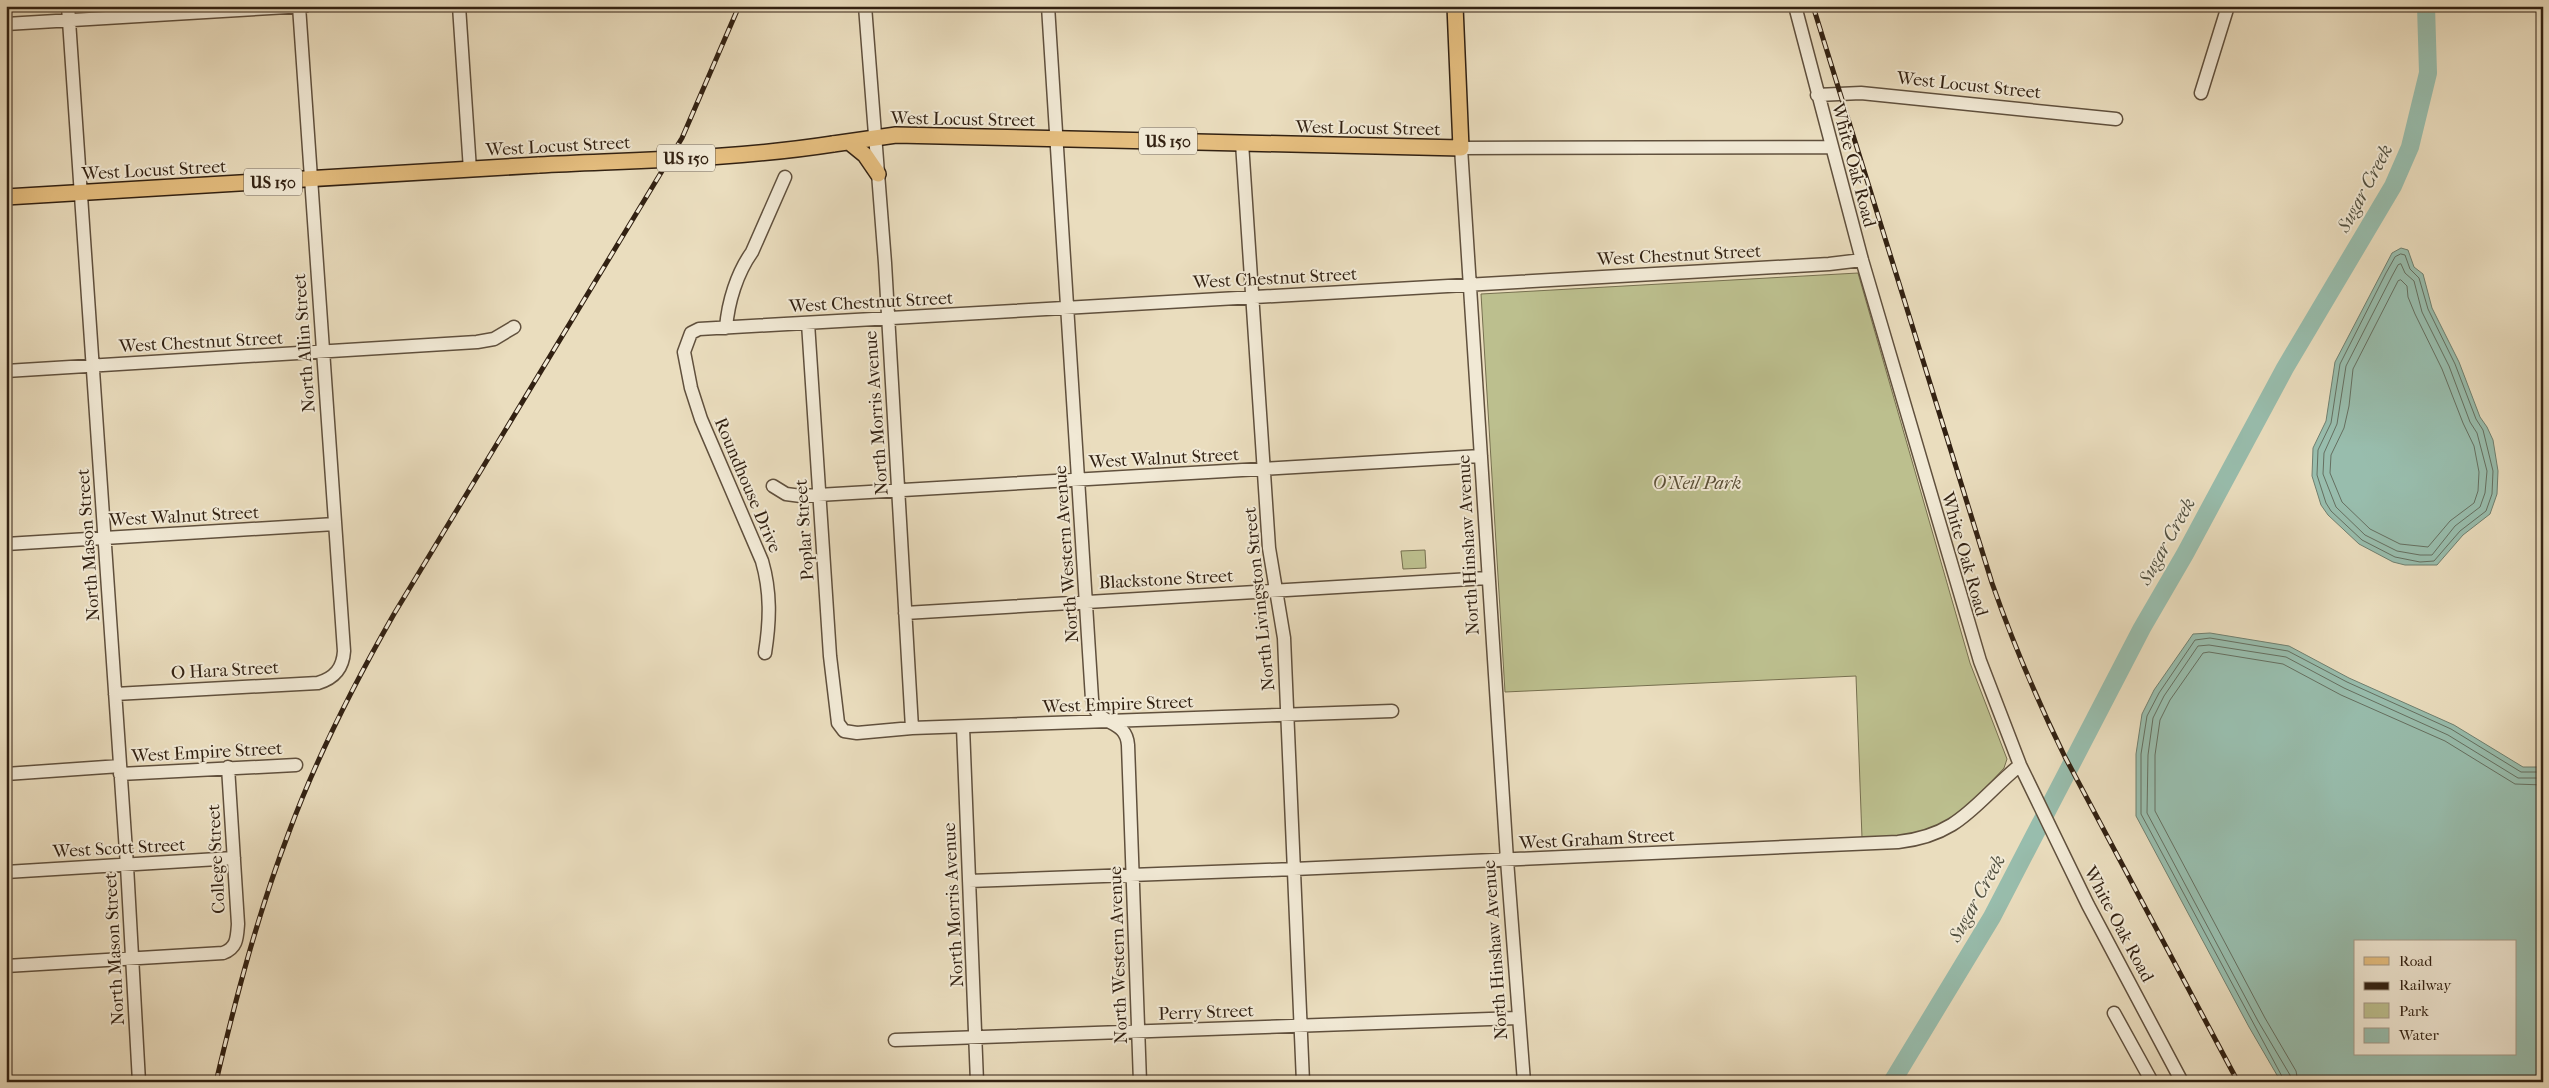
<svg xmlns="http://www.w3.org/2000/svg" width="2549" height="1088" font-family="'IM FELL French Canon',serif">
<rect width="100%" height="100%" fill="#eaddbe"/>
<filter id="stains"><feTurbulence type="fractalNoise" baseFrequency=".004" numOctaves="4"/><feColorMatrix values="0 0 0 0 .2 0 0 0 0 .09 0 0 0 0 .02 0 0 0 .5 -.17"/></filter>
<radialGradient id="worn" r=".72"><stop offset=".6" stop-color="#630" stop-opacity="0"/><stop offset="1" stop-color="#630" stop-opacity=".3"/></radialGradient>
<path fill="#bcbf8e" stroke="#777050" d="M 1858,273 L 1970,663 L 2007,759 L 2004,768 C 1984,789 1962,818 1935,829 C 1913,837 1885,837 1862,838 L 1856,676 L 1505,692 L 1481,294 Z
M 1425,550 L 1426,568 L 1403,569 L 1401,551 Z"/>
<path fill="#98bdad" stroke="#6f7f6f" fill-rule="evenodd" d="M 2401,248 L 2408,250 L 2414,267 L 2423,274 L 2432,308 L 2459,362 L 2480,417 L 2487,427 L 2493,440 L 2498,471 L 2497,494 L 2490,514 L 2463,535 L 2437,565 L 2405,565 L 2393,562 L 2359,544 L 2328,515 L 2321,505 L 2312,476 L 2313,448 L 2326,421 L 2335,362 L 2392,253 Z
M 2210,633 L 2289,646 L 2349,678 L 2454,725 L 2523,767 L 2543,767 L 2543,1082 L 2281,1082 L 2249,1027 L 2136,816 L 2136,754 L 2142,714 L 2154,690 L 2193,634 ZM 2355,942 L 2515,942 L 2515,1054 L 2355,1054 Z"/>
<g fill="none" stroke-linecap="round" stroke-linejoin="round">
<path stroke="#656f60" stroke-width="1" d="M 2401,254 L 2405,255 L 2410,269 L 2419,278 L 2428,309 L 2455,364 L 2476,419 L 2483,430 L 2493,471 L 2492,494 L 2486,511 L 2460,531 L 2434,561 L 2420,562 L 2395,557 L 2362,540 L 2331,511 L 2326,503 L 2317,475 L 2318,450 L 2331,423 L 2340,364 L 2386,273 L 2395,257 Z
M 2401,264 L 2405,273 L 2414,281 L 2422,312 L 2449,366 L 2470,422 L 2477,433 L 2487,471 L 2485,493 L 2480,507 L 2455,526 L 2432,555 L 2420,555 L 2397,551 L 2365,535 L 2336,507 L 2323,474 L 2324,453 L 2337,424 L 2346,366 L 2392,276 L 2398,265 Z
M 2401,280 L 2407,286 L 2408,297 L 2415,314 L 2442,369 L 2463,423 L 2474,446 L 2479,472 L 2478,491 L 2474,503 L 2450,521 L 2428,547 L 2400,544 L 2370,529 L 2342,502 L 2330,473 L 2331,455 L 2344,428 L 2349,406 L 2353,369 L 2398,281 Z
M 2285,1082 L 2141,814 L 2141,754 L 2147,716 L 2159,693 L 2195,640 L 2210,638 L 2288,651 L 2347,682 L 2451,729 L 2521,772 L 2543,772
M 2291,1082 L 2290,1075 L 2258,1021 L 2147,813 L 2148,755 L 2153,718 L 2164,696 L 2198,646 L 2209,645 L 2286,657 L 2344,688 L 2448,735 L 2518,778 L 2543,778
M 2298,1082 L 2296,1071 L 2265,1018 L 2155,811 L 2155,755 L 2160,720 L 2170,700 L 2203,653 L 2209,652 L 2283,664 L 2341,695 L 2445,741 L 2515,784 L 2543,785"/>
<path stroke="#98bdad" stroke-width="18" d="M 1892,1082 L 1992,917 L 2142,628 L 2185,554 L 2285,368 L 2393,186 L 2410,147 L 2428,73 L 2426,6"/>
<defs>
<path id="minor" d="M 68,6 L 127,866 L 139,1082
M 459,6 L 470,170
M 865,6 L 885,263 L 912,728
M 1048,6 L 1092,699 C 1096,728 1126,717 1128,745 L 1140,1082
M 1795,6 L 1862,260 L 1980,661 L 2020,765 L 2088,905 L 2182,1082
M 6,24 L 305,6
M 2201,93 L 2228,6
M 1817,95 L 1861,93 L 2116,119
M 1242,143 L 1269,548 L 1284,638 L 1303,1082
M 808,323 L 830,656 L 838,723 L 844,731 L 857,733 L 912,728 L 1392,711
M 726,328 C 728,302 737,273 752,252 L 785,177
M 6,371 L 477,342 L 494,339 L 514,327
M 773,486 L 786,494 L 801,496 L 1481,456
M 6,544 L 335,524
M 905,613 L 1488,578
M 765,653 C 770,621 771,592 762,561 L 701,419 L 691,388 L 684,352 L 691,333 L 699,329 L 1829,264 L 1862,260
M 115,694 L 318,683 C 335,678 343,668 344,651 L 299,6
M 963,727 L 977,1082
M 6,774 L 120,766
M 120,774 L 296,765
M 6,872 L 234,858
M 969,881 L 1294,869 L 1898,842 C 1961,835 1975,802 2020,765
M 6,966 L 223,953 C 237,948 237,938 238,924 L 228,767
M 2114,1013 L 2152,1082
M 895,1040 L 1518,1018
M 1524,1082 L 1507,860 L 1461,148 L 1831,147"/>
<path id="major" d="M 849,142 L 865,155 L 878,174
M 833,144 L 896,135 L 1461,148 L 1455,6
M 6,197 L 539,165"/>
</defs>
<use href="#minor" stroke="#60503d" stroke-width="15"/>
<use href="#major" stroke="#322112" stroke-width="18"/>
<use href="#minor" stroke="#f1e9d5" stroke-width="12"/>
<use href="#major" stroke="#e5be7f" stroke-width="15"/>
<defs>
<path id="rail" d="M 1813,6 L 1992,583 C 2013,643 2037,700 2065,757 L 2238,1082
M 216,1082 C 236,997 258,913 289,832 C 317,756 354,684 394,614 L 682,138 L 739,6"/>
</defs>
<use href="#rail" stroke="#322112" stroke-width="5"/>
<use href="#rail" stroke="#f1e9d5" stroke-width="3" stroke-dasharray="9" stroke-linecap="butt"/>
<defs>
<path id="major-bridge" d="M 539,165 C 637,160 736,159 833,144"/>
</defs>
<use href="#major-bridge" stroke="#322112" stroke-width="18" stroke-linecap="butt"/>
<use href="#major-bridge" stroke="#e5be7f" stroke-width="15"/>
</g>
<g text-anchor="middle" stroke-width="4" stroke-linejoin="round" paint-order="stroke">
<g fill="#f1e9d5" stroke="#6b5d4c" stroke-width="1">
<rect x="1139" y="127.5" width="58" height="27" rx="4"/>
<rect x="657" y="144.5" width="58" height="27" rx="4"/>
<rect x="244" y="168.5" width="58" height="27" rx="4"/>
</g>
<g font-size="16" font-weight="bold" fill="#322112">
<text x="1168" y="147">US 150</text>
<text x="686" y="164">US 150</text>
<text x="273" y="188">US 150</text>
</g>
<g font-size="18" fill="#322112" stroke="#f1e9d5">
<text transform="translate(1969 85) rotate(6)" y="6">West Locust Street</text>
<text transform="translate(963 119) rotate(1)" y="6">West Locust Street</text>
<text transform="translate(1368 128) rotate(1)" y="6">West Locust Street</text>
<text transform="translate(558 146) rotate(-3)" y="6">West Locust Street</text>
<text transform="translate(1854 165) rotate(75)" y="6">White Oak Road</text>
<text transform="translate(154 170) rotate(-3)" y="6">West Locust Street</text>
<text transform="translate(1679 255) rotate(-3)" y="6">West Chestnut Street</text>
<text transform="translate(1275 278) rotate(-3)" y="6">West Chestnut Street</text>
<text transform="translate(871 302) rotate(-3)" y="6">West Chestnut Street</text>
<text transform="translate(201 342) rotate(-3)" y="6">West Chestnut Street</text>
<text transform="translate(304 343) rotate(-94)" y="6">North Allin Street</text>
<text transform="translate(876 413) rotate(-94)" y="6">North Morris Avenue</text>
<text transform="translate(1164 458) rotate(-3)" y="6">West Walnut Street</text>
<text transform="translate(748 485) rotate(67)" y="6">Roundhouse Drive</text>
<text transform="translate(184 516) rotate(-3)" y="6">West Walnut Street</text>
<text transform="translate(804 530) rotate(-94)" y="6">Poplar Street</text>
<text transform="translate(88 545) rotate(-94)" y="6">North Mason Street</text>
<text transform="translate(1468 545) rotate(-93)" y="6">North Hinshaw Avenue</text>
<text transform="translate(1066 554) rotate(-94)" y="6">North Western Avenue</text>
<text transform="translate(1965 554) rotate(74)" y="6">White Oak Road</text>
<text transform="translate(1166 579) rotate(-3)" y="6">Blackstone Street</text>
<text transform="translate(1259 599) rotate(-96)" y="6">North Livingston Street</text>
<text transform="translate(225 670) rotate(-3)" y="6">O Hara Street</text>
<text transform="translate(1118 704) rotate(-2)" y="6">West Empire Street</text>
<text transform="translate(207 752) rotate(-3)" y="6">West Empire Street</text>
<text transform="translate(1597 839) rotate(-3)" y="6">West Graham Street</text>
<text transform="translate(119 848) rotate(-3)" y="6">West Scott Street</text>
<text transform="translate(216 859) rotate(-93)" y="6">College Street</text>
<text transform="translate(953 905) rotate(-93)" y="6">North Morris Avenue</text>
<text transform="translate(2119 924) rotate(62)" y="6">White Oak Road</text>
<text transform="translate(114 949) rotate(-93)" y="6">North Mason Street</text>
<text transform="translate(1495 950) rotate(-94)" y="6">North Hinshaw Avenue</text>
<text transform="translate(1118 955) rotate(-92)" y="6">North Western Avenue</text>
<text transform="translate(1206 1012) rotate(-2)" y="6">Perry Street</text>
</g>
<g font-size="18" font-style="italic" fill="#5b5037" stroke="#f1e9d5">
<text x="1697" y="489">O'Neil Park</text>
</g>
<g font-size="19" font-style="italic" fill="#515040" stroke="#f1e9d5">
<text transform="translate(2364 188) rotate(-62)" y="7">Sugar Creek</text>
<text transform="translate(2166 541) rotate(-61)" y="7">Sugar Creek</text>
<text transform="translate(1976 898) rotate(-61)" y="7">Sugar Creek</text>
</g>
</g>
<rect width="2549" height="1088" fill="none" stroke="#eaddbe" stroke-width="25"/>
<rect x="8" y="8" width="2534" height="1073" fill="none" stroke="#322112" stroke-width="2.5"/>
<rect x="12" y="12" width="2524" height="1063" fill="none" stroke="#322112"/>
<rect x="2354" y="940" width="162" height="115" fill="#f1e9d5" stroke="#a59987"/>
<rect x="2364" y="957" width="25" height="8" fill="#e5be7f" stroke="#a59987"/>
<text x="2399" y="966" font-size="15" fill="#322112">Road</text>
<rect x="2364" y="982" width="25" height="8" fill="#322112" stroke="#a59987"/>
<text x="2399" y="990" font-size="15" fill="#322112">Railway</text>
<rect x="2364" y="1003" width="25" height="15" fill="#bcbf8e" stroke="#a59987"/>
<text x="2399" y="1016" font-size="15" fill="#322112">Park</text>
<rect x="2364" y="1028" width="25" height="15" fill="#98bdad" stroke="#a59987"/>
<text x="2399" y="1040" font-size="15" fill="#322112">Water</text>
<rect width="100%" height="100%" filter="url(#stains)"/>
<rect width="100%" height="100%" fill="url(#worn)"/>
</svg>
